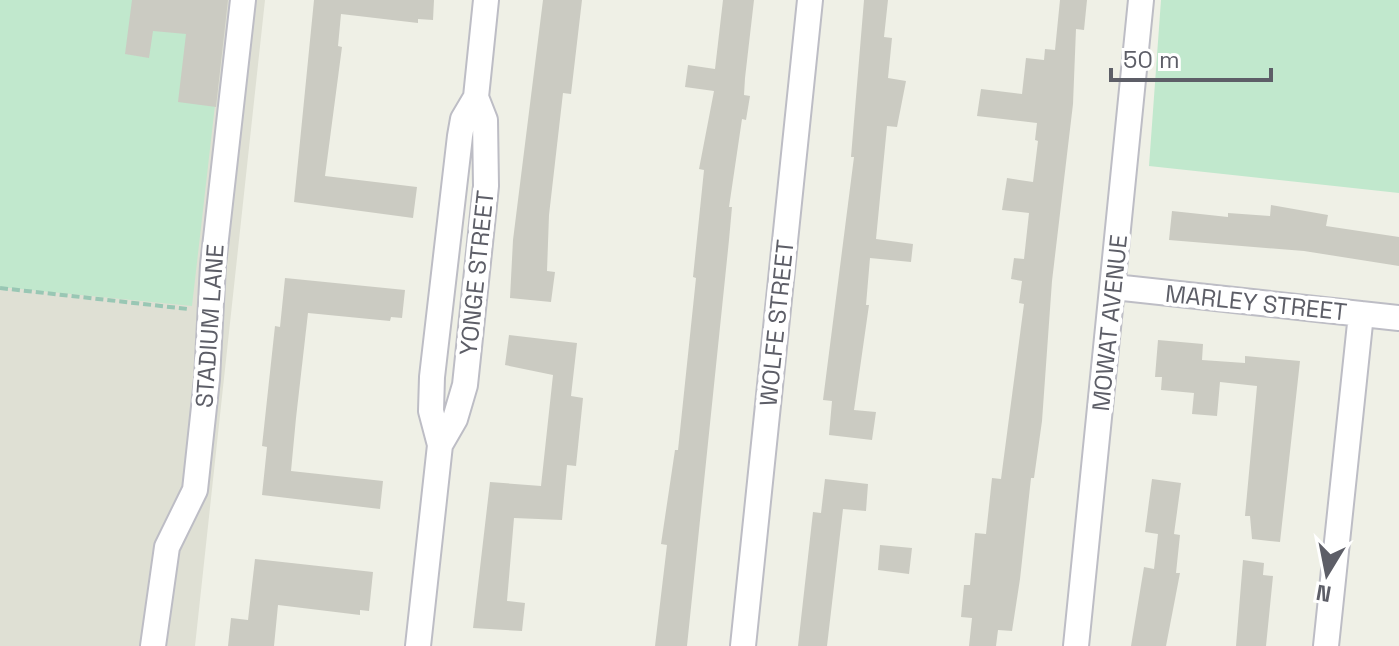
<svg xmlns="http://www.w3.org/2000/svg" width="1399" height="646" font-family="'Space Grotesk',sans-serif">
<rect width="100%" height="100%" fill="#eff0e6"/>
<path fill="#dfe0d4" d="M 0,0 L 265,0 L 195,646 L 0,646 Z"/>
<path fill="#c1e8cd" d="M 0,0 L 227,0 L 192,306 L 0,287 Z
M 1161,0 L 1399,0 L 1399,193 L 1149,166 Z"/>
<path fill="#cbcbc2" d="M 132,0 L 228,0 L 216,107 L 178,102 L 186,34 L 153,31 L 149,58 L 125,54 Z
M 314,0 L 434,0 L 433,20 L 418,19 L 418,23 L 341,14 L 338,46 L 342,47 L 325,176 L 417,187 L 413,218 L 294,202 Z
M 543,0 L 582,0 L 571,94 L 563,93 L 549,215 L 547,271 L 555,272 L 551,302 L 510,298 L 513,240 Z
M 723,0 L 754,0 L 745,78 L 744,95 L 750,96 L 746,120 L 742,119 L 729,207 L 732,207 L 729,240 L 687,646 L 655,646 L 667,545 L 661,544 L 675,450 L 678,450 L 696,278 L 693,277 L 704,170 L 699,169 L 714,91 L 685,87 L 688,65 L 715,69 Z
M 864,0 L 888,0 L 884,37 L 892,38 L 888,78 L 906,81 L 897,127 L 887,126 L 876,239 L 913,244 L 911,262 L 870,258 L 866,305 L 869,305 L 854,410 L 876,412 L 872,440 L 829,435 L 832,401 L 823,400 L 854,157 L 851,157 Z
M 1060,0 L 1087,0 L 1084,30 L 1076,29 L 1073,104 L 1052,281 L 1042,421 L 1034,478 L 1031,478 L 1020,579 L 1012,631 L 998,630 L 996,646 L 969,646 L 972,618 L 961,617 L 964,585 L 970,585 L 975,533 L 986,534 L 992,478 L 1001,479 L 1024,304 L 1019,303 L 1022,281 L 1011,279 L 1014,258 L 1024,259 L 1029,213 L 1002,210 L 1007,178 L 1033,182 L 1038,141 L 1035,140 L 1037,123 L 977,116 L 981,89 L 1022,94 L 1026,58 L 1044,60 L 1045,49 L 1055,50 Z
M 1271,205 L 1328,215 L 1326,226 L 1399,237 L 1399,266 L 1304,251 L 1169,240 L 1172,211 L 1228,217 L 1228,213 L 1270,216 Z
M 285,278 L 405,290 L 402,318 L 391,317 L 390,321 L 308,313 L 296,418 L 291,471 L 383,481 L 380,509 L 262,495 L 267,447 L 262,446 L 275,326 L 280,327 Z
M 509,335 L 577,343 L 571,396 L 583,398 L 576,466 L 567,465 L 562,520 L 514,518 L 507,601 L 525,603 L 522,631 L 473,628 L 490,482 L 541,486 L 553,375 L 505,365 Z
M 1158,340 L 1203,344 L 1202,360 L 1245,363 L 1245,356 L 1300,361 L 1280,542 L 1252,539 L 1250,516 L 1245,516 L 1257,386 L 1220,382 L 1217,416 L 1192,414 L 1194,393 L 1161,390 L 1162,377 L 1155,377 Z
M 825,479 L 868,484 L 866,511 L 843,509 L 827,646 L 798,646 L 813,512 L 821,513 Z
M 1152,479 L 1181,483 L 1174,534 L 1180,535 L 1176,573 L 1180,573 L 1166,646 L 1131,646 L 1144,567 L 1154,569 L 1158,534 L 1145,532 Z
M 880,545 L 912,548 L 909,574 L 878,570 Z
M 255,559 L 373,572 L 369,611 L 360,610 L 360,615 L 278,605 L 274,646 L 228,646 L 231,618 L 248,620 Z
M 1243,560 L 1264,563 L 1263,575 L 1273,576 L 1266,646 L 1236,646 Z"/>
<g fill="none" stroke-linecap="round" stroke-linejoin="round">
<defs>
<path id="minor" d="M 1114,287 L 1399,318
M 440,445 L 455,419 L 465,385 L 486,186 L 485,120 L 476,97
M 153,646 L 167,547 L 195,490 L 207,379 L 213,265 L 243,0
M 418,646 L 440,445 L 431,411 L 432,377 L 460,136 L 463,119 L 476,97 L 486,0
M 743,646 L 810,0
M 1076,646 L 1141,0
M 1326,646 L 1361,314"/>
</defs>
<use href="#minor" stroke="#bdbdc5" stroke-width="28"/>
<path stroke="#99c7b4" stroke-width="4" stroke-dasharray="8 4" stroke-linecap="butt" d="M 0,288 L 188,309"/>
<use href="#minor" stroke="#fff" stroke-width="24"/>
</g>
<g text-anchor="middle" stroke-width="8" stroke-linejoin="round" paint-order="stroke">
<g font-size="24" fill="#5d5e67" stroke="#fff">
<text transform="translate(477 273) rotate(-84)" y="8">YONGE STREET</text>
<text transform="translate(1256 303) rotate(6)" y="8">MARLEY STREET</text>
<text transform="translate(777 323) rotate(-84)" y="8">WOLFE STREET</text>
<text transform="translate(1110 323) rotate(-84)" y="8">MOWAT AVENUE</text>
<text transform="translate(210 326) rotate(-86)" y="8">STADIUM LANE</text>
</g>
</g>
<g transform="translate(1327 574) rotate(190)" stroke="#ffffff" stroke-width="6" paint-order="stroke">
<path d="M0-6L14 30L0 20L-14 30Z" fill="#5d5e67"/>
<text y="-12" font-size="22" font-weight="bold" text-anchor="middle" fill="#5d5e67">N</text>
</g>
<path d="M1111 68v12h160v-12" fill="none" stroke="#5d5e67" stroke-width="4"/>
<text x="1123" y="68" font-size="24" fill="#5d5e67" stroke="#ffffff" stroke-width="6" paint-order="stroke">50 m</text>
</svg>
